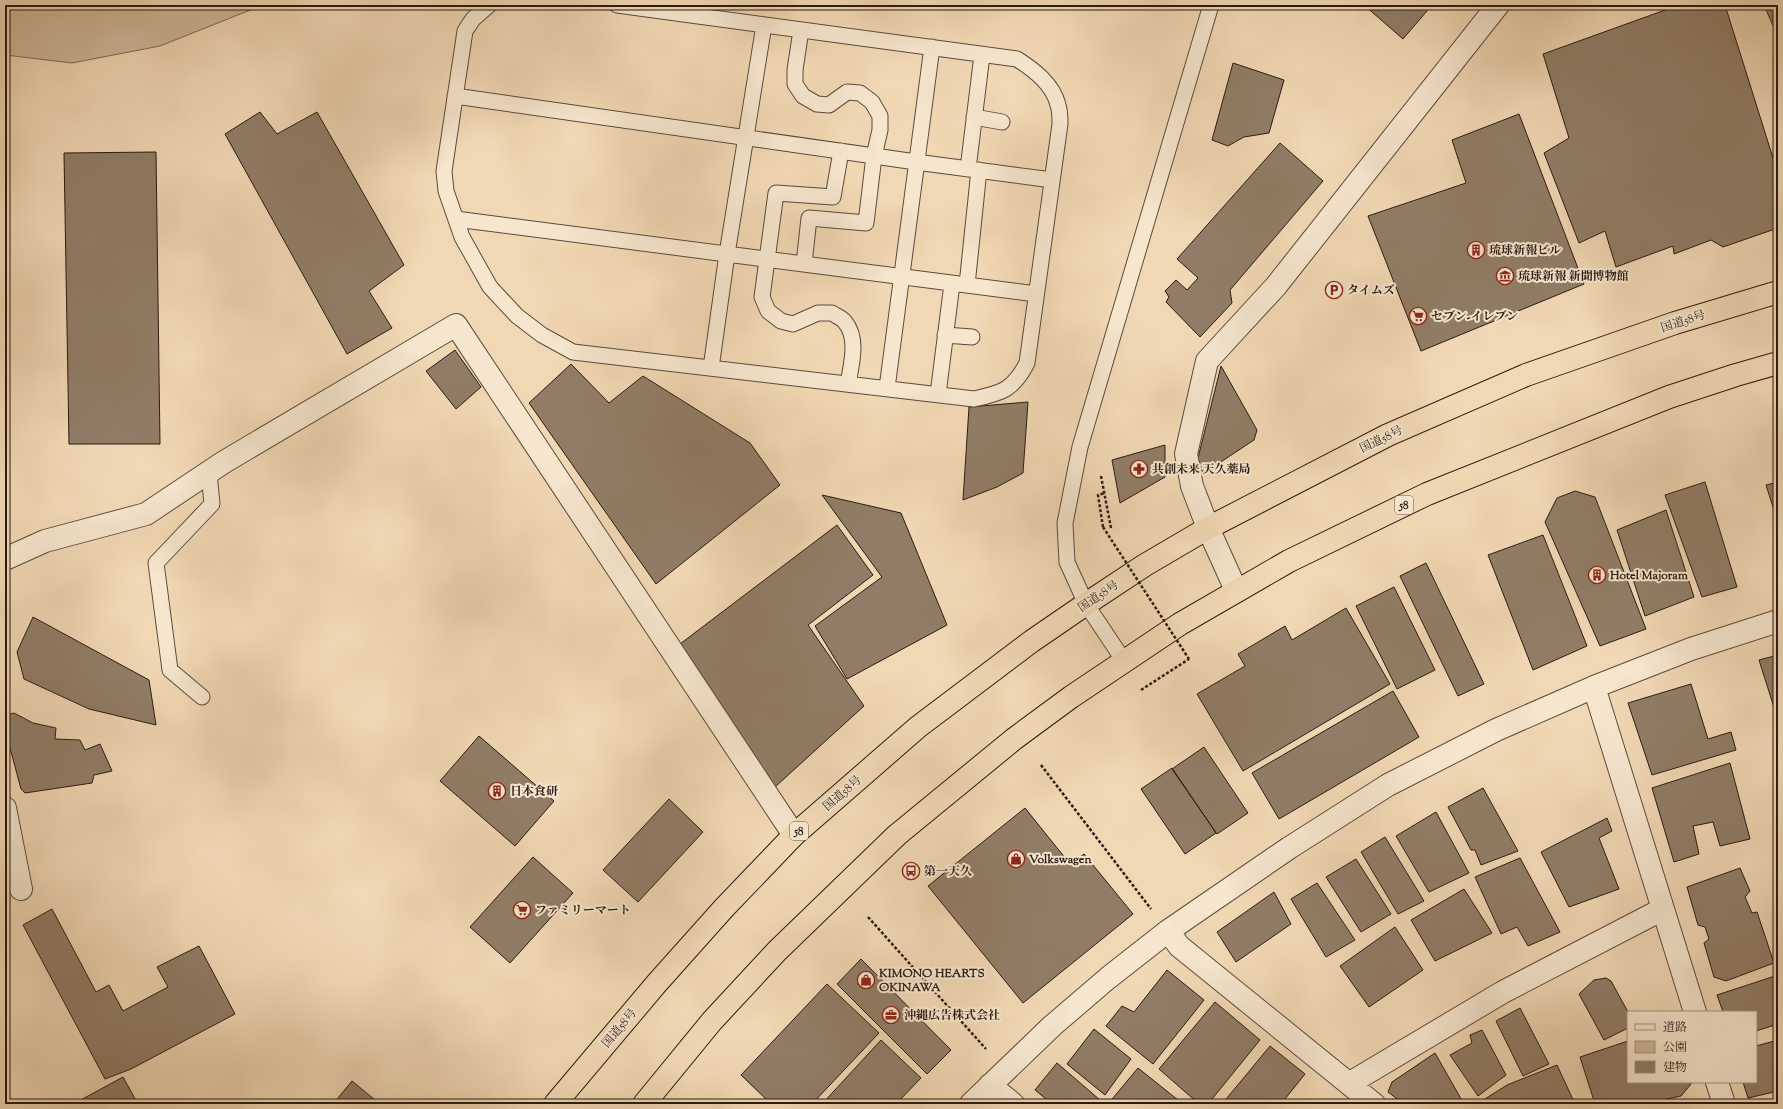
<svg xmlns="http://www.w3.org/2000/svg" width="1783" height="1109" font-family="'Sorts Mill Goudy','Noto Serif JP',serif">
<rect width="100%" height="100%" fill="#f1d8b4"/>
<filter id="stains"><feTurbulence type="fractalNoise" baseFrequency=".005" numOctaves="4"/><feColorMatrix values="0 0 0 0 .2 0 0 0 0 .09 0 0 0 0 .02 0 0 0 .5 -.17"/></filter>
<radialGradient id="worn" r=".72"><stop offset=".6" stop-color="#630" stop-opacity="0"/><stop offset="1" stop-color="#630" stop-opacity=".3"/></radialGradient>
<path fill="#cfb899" stroke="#7c6a56" d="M 5,5 L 263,5 L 160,46 L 72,63 L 5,55 Z"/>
<path fill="#917d67" stroke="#291b13" d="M 1364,5 L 1432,5 L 1403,39 Z
M 1679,5 L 1725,5 L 1778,174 L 1778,228 L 1723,247 L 1711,240 L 1674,254 L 1673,246 L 1616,267 L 1605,231 L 1579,243 L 1544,153 L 1569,138 L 1543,54 Z
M 1764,5 L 1778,5 L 1778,37 Z
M 1233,63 L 1284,80 L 1269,133 L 1244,137 L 1228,146 L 1212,140 Z
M 260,112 L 277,134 L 317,112 L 404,265 L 369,291 L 392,328 L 347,354 L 225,134 Z
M 1519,114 L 1584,284 L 1421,351 L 1368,216 L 1466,183 L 1452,140 Z
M 1280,143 L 1323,181 L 1230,290 L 1232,303 L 1200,337 L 1166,302 L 1169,297 L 1165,291 L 1176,280 L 1187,290 L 1198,278 L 1177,259 Z
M 156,152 L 160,444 L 69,444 L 64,153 Z
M 455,350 L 481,387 L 456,409 L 426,371 Z
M 571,364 L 609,403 L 643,376 L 750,443 L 780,485 L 656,584 L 529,403 Z
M 1221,366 L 1257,430 L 1254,440 L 1204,473 L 1196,466 Z
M 1028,402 L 1023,473 L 997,487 L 963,500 L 969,407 Z
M 1165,445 L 1165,477 L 1120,503 L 1112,460 Z
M 1705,482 L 1737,587 L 1702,597 L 1665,495 Z
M 1778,482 L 1778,523 L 1766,485 Z
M 1575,491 L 1595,497 L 1646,629 L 1600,646 L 1545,522 L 1557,498 Z
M 822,495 L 901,513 L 947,625 L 847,679 L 815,626 L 882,577 Z
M 1666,510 L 1694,597 L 1645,616 L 1617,530 Z
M 837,525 L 873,575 L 808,625 L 864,706 L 775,787 L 680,644 Z
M 1543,535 L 1587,646 L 1533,670 L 1488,555 Z
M 1426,563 L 1484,684 L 1458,696 L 1400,576 Z
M 1394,587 L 1435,670 L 1397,689 L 1356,606 Z
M 1346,608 L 1390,684 L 1243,771 L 1197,694 L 1245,666 L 1238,654 L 1285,626 L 1292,640 Z
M 33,617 L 149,680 L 156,725 L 89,709 L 24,679 L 17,652 Z
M 1778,655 L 1778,720 L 1759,660 Z
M 1691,684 L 1708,739 L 1731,732 L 1736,750 L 1652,775 L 1628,703 Z
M 1393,691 L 1419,737 L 1279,819 L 1252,773 Z
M 14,713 L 33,723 L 56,728 L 55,739 L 80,740 L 85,750 L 100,744 L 112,771 L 94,775 L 92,783 L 25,793 L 21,789 L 9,744 L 7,725 L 7,715 Z
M 479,736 L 554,801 L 515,846 L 440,781 Z
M 1204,747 L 1248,813 L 1217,834 L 1172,769 Z
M 1730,763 L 1750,839 L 1720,846 L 1713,822 L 1693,826 L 1699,854 L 1674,862 L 1652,788 Z
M 1172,768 L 1216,833 L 1185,854 L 1141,789 Z
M 1483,788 L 1518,851 L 1481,865 L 1475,850 L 1471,850 L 1448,807 Z
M 669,799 L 703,832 L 638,902 L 603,870 Z
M 1025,808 L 1070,864 L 1084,854 L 1133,914 L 1023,1003 L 928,886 Z
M 1436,812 L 1469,873 L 1429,892 L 1396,836 Z
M 1607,818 L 1612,831 L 1599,838 L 1619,889 L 1569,907 L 1541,852 Z
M 1385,837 L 1424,901 L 1398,914 L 1361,852 Z
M 533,857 L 573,893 L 510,963 L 470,927 Z
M 1520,858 L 1560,932 L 1528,946 L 1517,927 L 1501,934 L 1475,877 Z
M 1356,859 L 1391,914 L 1361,932 L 1326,877 Z
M 1740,868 L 1750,891 L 1745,897 L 1752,913 L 1757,912 L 1774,963 L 1726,981 L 1714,977 L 1704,943 L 1709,939 L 1705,927 L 1698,925 L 1687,887 Z
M 1317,883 L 1355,940 L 1326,957 L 1291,899 Z
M 1464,889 L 1492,933 L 1435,961 L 1411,920 Z
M 1274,892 L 1291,924 L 1236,962 L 1217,932 Z
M 52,909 L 96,992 L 109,985 L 123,1011 L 168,987 L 157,967 L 199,946 L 235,1014 L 131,1069 L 105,1079 L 23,925 Z
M 1395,927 L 1423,970 L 1369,1007 L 1340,966 Z
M 861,959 L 951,1050 L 927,1074 L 837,984 Z
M 1167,970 L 1204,1000 L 1153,1064 L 1106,1026 L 1122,1006 L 1134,1012 Z
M 1778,975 L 1778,1024 L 1756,1031 L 1756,1012 L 1723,1012 L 1717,995 Z
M 1606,978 L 1611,981 L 1628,1012 L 1628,1028 L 1604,1040 L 1579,994 L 1594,980 Z
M 827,984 L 879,1033 L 812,1104 L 771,1104 L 741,1075 Z
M 1215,1002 L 1260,1040 L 1208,1104 L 1199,1104 L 1159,1069 Z
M 1520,1008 L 1549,1064 L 1523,1076 L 1496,1021 Z
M 1094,1029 L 1131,1059 L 1105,1095 L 1067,1064 Z
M 1482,1030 L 1506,1075 L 1478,1096 L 1450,1055 L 1472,1043 L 1470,1035 Z
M 881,1040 L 921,1078 L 896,1104 L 822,1104 Z
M 1778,1040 L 1778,1104 L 1774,1104 L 1778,1102 L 1774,1092 L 1748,1098 L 1743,1082 L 1756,1082 L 1756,1046 Z
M 1628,1041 L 1628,1082 L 1690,1082 L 1691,1084 L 1681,1096 L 1643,1104 L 1595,1104 L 1580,1057 Z
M 1270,1046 L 1305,1074 L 1281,1104 L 1222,1104 Z
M 1435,1053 L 1464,1104 L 1432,1104 L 1429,1100 L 1419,1104 L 1404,1104 L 1388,1092 L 1392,1082 Z
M 1057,1063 L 1100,1100 L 1096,1104 L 1052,1104 L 1035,1090 Z
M 1557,1065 L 1575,1104 L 1535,1104 L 1533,1100 L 1529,1104 L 1477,1104 L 1507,1085 Z
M 1138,1068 L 1183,1104 L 1108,1104 Z
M 123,1077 L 138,1104 L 79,1104 L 77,1102 Z
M 352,1081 L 380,1104 L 333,1104 Z"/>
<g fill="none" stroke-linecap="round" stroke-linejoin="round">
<defs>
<path id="service" d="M 489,5 L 473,19 L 465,31 L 444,171 L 446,191 L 462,237 L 490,287 L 517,316 L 542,335 L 573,352 L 974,399 C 1002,393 1013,390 1027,363 L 1060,124 C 1060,118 1060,111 1058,105 C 1053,84 1034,70 1017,59 L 617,5
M 801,30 L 795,70 L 795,84 L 803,96 L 817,104 L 829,105 L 847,92 L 860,93 L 872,102 L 880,116 L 880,130 L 874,156 L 866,223 L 809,218 L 804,264
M 455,96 L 916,162 L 1052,180
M 974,117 L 1002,122
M 841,151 L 833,197 L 776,193 L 762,297 L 768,311 L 781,321 L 793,324 L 818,313 L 832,313 C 836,316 842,318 845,322 C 859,339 851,365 848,384
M 968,169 L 982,55
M 456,219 L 1036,294
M 967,285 L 979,170
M 945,335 L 972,337
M 711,368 L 727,254 L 764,25
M 887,388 L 932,47
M 938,394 L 952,284
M 1124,661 L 1086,604 L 1067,562 L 1065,523 L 1080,447 L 1211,5
M 202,697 L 170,670 L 156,563 L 212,504 L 209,473"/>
<path id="minor" d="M 5,559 L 45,541 L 146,514 L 224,462 L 456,325 L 794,835
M 1236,590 L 1208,528 L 1192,486 L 1186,454 L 1207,361 L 1276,286 L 1498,5
M 1594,687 L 1695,1012
M 5,808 L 21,889
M 1168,931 L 1179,946 L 1374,1104
M 1717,1082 L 1724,1104
M 1350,1083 L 1503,992 L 1663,909
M 990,1085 L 1013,1104
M 971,1104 L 1052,1026 L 1108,978 L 1168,931 L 1289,848 L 1388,785 L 1496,730 L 1594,687 L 1691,649 L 1778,621"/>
<path id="trunk" d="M 555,1104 L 657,983 L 724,908 L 794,835 L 918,727 L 1032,641 L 1086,604 L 1145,565 L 1208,528 L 1388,435 L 1526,375 L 1675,323 L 1778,292
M 644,1104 L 712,1021 L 777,951 L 897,835 L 1014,739 L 1071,697 L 1180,624 L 1289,561 L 1427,494 L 1669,397 L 1736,375 L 1778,363"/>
</defs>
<use href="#service" stroke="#5b4a3b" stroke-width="17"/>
<use href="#minor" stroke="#5b4a3b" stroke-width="24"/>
<use href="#trunk" stroke="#291b13" stroke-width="24"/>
<path stroke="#291b13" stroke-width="2.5" stroke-dasharray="3 2" stroke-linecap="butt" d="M 1101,476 L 1111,528
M 1103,527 L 1098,495 L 1105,493
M 1141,690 L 1189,659
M 1041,765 L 1151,909
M 868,917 L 986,1049"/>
<use href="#service" stroke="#f6e6ce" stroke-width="15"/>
<use href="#minor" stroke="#f6e6ce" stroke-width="22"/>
<use href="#trunk" stroke="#f1d8b4" stroke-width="22"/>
<path stroke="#291b13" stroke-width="2.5" stroke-dasharray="3 2" stroke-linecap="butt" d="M 1103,527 L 1189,659"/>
</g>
<defs>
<symbol id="building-ring" viewBox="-11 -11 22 22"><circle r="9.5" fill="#f6e6ce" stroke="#8f2418" stroke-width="1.5"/><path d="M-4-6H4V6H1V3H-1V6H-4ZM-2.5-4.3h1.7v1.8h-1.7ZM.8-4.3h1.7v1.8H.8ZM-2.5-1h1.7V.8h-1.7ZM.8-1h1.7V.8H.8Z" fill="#8f2418"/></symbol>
<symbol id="museum-ring" viewBox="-11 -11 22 22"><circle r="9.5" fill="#f6e6ce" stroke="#8f2418" stroke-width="1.5"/><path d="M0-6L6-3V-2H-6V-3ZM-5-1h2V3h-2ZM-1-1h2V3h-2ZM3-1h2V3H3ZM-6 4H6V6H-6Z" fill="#8f2418"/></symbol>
<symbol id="parking-ring" viewBox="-11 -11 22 22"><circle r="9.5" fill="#f6e6ce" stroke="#8f2418" stroke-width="1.5"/><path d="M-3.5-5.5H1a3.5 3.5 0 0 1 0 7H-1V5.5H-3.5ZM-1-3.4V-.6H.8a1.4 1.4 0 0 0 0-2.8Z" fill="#8f2418"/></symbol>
<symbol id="supermarket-ring" viewBox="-11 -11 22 22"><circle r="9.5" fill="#f6e6ce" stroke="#8f2418" stroke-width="1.5"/><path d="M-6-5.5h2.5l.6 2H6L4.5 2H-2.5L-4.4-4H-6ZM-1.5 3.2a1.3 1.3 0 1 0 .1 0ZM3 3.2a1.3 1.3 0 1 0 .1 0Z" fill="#8f2418"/></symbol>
<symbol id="pharmacy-ring" viewBox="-11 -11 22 22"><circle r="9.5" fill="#f6e6ce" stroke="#8f2418" stroke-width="1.5"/><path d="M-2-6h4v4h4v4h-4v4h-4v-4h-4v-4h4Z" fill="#8f2418"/></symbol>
<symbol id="shop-ring" viewBox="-11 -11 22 22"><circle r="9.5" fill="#f6e6ce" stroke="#8f2418" stroke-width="1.5"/><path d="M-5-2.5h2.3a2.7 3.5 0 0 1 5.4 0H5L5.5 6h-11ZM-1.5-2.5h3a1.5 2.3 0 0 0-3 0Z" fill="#8f2418"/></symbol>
<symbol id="bus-ring" viewBox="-11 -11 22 22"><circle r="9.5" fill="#f6e6ce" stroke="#8f2418" stroke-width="1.5"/><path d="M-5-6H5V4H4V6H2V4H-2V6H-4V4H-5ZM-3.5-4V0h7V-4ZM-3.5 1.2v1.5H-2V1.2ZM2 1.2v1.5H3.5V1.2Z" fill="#8f2418"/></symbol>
<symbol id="office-ring" viewBox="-11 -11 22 22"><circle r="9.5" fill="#f6e6ce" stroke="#8f2418" stroke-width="1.5"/><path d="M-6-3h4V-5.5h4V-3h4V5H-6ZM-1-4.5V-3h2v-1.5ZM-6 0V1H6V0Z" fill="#8f2418"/></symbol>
</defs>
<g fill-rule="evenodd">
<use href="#building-ring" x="1466" y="240" width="20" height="20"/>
<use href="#museum-ring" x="1495" y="266" width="20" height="20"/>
<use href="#parking-ring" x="1324" y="280" width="20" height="20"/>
<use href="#supermarket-ring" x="1408" y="306" width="20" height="20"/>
<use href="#pharmacy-ring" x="1129" y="459" width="20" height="20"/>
<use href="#building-ring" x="1587" y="565" width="20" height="20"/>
<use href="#building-ring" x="487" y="781" width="20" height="20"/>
<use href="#shop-ring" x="1006" y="849" width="20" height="20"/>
<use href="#bus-ring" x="901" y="861" width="20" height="20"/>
<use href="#supermarket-ring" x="512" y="900" width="20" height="20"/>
<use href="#shop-ring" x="856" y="970" width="20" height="20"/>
<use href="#office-ring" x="881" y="1005" width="20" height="20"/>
</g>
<g text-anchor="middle" stroke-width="4" stroke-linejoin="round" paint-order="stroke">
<g fill="#f6e6ce" stroke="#66584b" stroke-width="1">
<rect x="1395" y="496" width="18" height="18" rx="3"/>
<rect x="790" y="822" width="18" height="18" rx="3"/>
</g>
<g font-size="11" font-weight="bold" fill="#291b13">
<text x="1404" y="509">58</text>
<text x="799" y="835">58</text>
</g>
<g font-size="12" font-weight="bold" fill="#291b13" stroke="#f6e6ce" text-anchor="start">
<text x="1489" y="254">琉球新報ビル</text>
<text x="1518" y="280">琉球新報 新聞博物館</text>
<text x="1347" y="294">タイムズ</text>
<text x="1431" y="320">セブン-イレブン</text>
<text x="1152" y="473">共創未来 天久薬局</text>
<text x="1610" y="579">Hotel Majoram</text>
<text x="510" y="795">日本食研</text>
<text x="1029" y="863">Volkswagen</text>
<text x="924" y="875">第一天久</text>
<text x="535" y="914">ファミリーマート</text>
<text x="879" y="977">KIMONO HEARTS<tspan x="879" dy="14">OKINAWA</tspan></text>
<text x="904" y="1019">沖縄広告株式会社</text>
</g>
<g font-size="12" fill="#291b13" stroke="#f6e6ce">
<text transform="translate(1683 321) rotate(-18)" y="4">国道58号</text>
<text transform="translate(1381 439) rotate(-26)" y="4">国道58号</text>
<text transform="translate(1098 596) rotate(-34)" y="4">国道58号</text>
<text transform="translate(842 793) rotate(-41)" y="4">国道58号</text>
<text transform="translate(619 1028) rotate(-50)" y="4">国道58号</text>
</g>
</g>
<rect width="1783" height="1109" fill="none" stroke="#f1d8b4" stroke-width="20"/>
<rect x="6" y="6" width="1771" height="1097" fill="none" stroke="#291b13" stroke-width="2"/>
<rect x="10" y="10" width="1763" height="1089" fill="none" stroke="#291b13"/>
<rect x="1627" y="1011" width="130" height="72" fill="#f6e6ce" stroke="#a49583"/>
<rect x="1635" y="1024" width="20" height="6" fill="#f6e6ce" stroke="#a49583"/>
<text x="1663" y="1031" font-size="12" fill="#291b13">道路</text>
<rect x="1635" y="1041" width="20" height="12" fill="#cfb899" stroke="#a49583"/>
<text x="1663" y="1051" font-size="12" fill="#291b13">公園</text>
<rect x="1635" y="1061" width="20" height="12" fill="#917d67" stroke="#a49583"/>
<text x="1663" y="1071" font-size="12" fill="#291b13">建物</text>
<rect width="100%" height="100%" filter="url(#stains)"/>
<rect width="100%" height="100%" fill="url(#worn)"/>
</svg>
